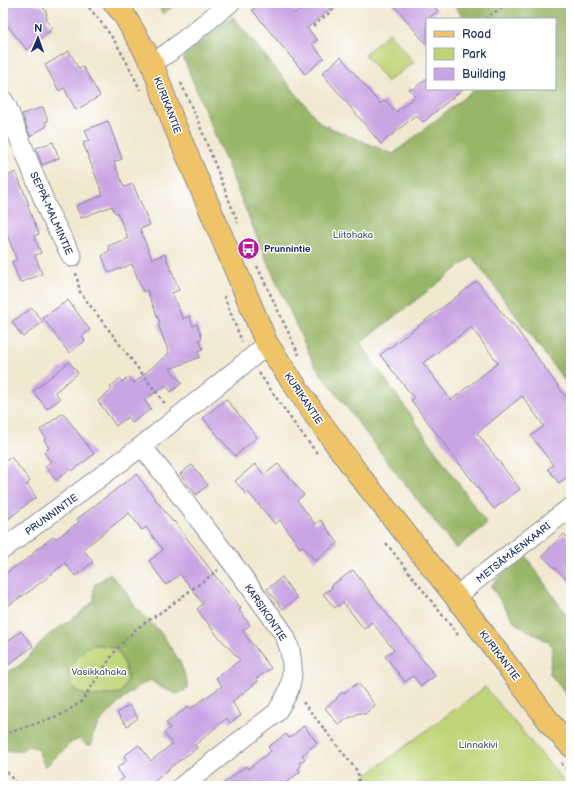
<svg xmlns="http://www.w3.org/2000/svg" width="574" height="789" font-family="'Balsamiq Sans',sans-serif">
<rect width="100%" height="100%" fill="#fff"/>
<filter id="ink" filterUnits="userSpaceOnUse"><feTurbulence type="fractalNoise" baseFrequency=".025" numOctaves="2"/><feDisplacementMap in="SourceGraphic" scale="8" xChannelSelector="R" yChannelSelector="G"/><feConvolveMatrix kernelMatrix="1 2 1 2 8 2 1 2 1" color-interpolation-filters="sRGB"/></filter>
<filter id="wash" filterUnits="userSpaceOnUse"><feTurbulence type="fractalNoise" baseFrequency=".012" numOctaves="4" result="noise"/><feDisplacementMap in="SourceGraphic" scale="16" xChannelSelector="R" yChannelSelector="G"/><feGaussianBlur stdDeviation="0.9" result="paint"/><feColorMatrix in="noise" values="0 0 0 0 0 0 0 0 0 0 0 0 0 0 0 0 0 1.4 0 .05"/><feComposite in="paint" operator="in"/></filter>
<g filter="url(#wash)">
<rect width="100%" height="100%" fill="#f2e8d0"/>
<path fill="#c0d477" stroke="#6e826a" d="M 389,33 L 414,62 L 387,82 L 365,54 Z
M 93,645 C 101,645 109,645 115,649 C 121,653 128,672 127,679 C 126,684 123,689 120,693 C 106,695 82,700 73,687 C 70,683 69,676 68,672 L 75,660 L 84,649 Z
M 485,687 L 568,786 L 352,786 Z"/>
<path fill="#98b668" stroke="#5a7263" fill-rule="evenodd" d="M 156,3 L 177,3 L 163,14 Z
M 452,3 L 571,3 L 571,389 L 472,257 L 360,343 L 487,524 L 456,549 L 380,452 L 314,364 L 266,259 L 183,57 L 233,17 L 321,124 L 393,154 L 475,89 L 555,89 L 555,19 L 465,19 Z
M 523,552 L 571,622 L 571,700 L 549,673 L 553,647 L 547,641 L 515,623 L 491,586 Z
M 110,574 L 124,589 L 134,605 L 162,634 L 180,662 L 186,678 L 188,689 L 177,694 L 162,688 L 150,680 L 139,686 L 125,697 L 113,709 L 103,718 L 93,735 L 91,745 L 86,745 L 80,739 L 72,742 L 45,767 L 37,748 L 28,746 L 21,751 L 11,751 L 3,749 L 3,673 C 28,666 31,649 50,634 C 65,623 82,614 94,600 L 94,585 ZM 93,645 C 101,645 109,645 115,649 C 121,653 128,672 127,679 C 126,684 123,689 120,693 C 106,695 82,700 73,687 C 70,683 69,676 68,672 L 75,660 L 84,649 Z"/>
<g id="blocks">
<path fill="#caa5e4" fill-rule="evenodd" d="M 11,3 L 31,3 L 32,4 L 42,6 L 46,11 L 47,22 L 53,28 L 27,50 L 3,20 L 3,10 Z
M 261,3 L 287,3 L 295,13 L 307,3 L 337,3 L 307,28 L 317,40 L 312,44 L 324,58 L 305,74 L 252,10 Z
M 392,3 L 431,3 L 438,11 L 427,19 L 427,45 Z
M 69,51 L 79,69 L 83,67 L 100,96 L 76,110 L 64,88 L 59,91 L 45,65 Z
M 341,57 L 380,104 L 385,100 L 396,112 L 415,96 L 409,89 L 414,89 L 427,78 L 427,89 L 463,89 L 423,122 L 416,115 L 381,144 L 322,73 Z
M 43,107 L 48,121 L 45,122 L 47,126 L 30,136 L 22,114 Z
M 108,121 L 122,159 L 114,162 L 124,187 L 133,184 L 150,225 L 140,229 L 152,259 L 165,254 L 179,290 L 172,293 L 183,319 L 189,316 L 193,326 L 197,324 L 202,338 L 199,339 L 203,349 L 198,351 L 200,357 L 170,369 L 182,383 L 171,392 L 166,385 L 144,400 L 151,409 L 132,423 L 128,417 L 116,426 L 98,401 L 112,390 L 110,387 L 120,379 L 122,382 L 129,377 L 134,383 L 169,353 L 158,324 L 160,323 L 147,290 L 143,292 L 132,264 L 109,273 L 102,256 L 110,250 L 108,246 L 128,238 L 117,212 L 115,213 L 112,206 L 81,218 L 76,206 L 103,195 L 83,143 L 89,140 L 85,130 Z
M 53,142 L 59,158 L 42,165 L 36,148 Z
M 16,172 L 29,205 L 27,205 L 39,234 L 34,236 L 41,253 L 35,255 L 42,274 L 20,283 L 12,262 L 17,260 L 3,225 L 3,178 Z
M 477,281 L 511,324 L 512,323 L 571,404 L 571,474 L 559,483 L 548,469 L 553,465 L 531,436 L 544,426 L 522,396 L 477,433 L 520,489 L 494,509 L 411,400 L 414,398 L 380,355 ZM 471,327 L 498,363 L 451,400 L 423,363 Z
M 68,300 L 90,330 L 82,336 L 85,341 L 69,353 L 43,318 Z
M 32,308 L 43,322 L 23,337 L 12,322 Z
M 69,362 L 78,373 L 55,392 L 60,399 L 47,409 L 33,391 Z
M 226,399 L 257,437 L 235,456 L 203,418 Z
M 63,413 L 94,454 L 72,471 L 70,469 L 56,480 L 45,466 L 51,462 L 44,452 L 49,448 L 44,440 L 46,438 L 40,430 Z
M 11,457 L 30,481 L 27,484 L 36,497 L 3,523 L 3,463 Z
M 255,464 L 264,475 L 278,464 L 304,495 L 297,500 L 315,524 L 321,520 L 338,543 L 315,561 L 303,546 L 300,548 L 280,520 L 275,524 L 248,492 L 246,494 L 235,481 Z
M 192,465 L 208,485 L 196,495 L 180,474 Z
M 136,474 L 173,522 L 174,521 L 219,581 L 241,608 L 239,610 L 250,625 L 242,631 L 271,668 L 256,679 L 258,681 L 232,702 L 241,715 L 230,723 L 227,718 L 195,745 L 197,748 L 168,769 L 168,770 L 149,786 L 113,786 L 124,778 L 117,768 L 127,760 L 124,756 L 139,745 L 151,761 L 172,744 L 164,733 L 170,728 L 166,723 L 189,706 L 190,709 L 222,686 L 216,678 L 240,660 L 216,634 L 197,609 L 203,604 L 186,581 L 185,581 L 180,574 L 166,585 L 149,561 L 163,550 L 146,527 L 142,530 L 129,513 L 83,549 L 93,562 L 75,576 L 65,563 L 34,588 L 3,609 L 3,575 L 34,554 L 33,552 L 53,537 L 57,538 L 79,522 L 77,519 Z
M 564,534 L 571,541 L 571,583 L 542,556 Z
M 353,570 L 435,676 L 421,686 L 413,676 L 405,682 L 385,656 L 394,650 L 372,622 L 364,629 L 343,602 L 335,608 L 323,594 L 332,588 L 331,586 Z
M 282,577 L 297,598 L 283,609 L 267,589 Z
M 21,631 L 33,646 L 3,669 L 3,645 Z
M 358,683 L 375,705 L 365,714 L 358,713 L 353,717 L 350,717 L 339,725 L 325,708 L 337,699 L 337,697 L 342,693 L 344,693 Z
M 129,705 L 138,718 L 127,726 L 117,713 Z
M 304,726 L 317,743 L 302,755 L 305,759 L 299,763 L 301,766 L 298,769 L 300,772 L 282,786 L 220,786 L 246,766 L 248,769 L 271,751 L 268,747 L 286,734 L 289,738 Z"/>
</g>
</g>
<g filter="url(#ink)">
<use href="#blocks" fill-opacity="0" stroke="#868c97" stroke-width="1"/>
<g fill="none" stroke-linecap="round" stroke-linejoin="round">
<defs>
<path id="minor" d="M 152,63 L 168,53 L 230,3
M 3,100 L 7,107 L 49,213 L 72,257
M 142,446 L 231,561 L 280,628 C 282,632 285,635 286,639 C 292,652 294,672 290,686 C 288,695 281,705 276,713 L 182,786
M 3,549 L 142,446 L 251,358 L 267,344
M 456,597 L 471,584 L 571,507"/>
<path id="major" d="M 114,3 L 123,13 L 152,63 L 174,124 L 267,344 L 315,415 L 358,474 L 456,597 L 554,728 L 571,746"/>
</defs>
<use href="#minor" stroke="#868c97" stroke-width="21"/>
<use href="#major" stroke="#868c97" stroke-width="24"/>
<path stroke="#868c97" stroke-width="2.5" stroke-dasharray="3 3" stroke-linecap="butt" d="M 85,3 C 91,10 97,17 103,25 C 118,44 130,67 140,90
M 485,19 C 496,11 506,4 520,3
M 313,26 L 341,3
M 181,83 L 198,121 L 238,223
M 257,266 L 299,355
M 76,273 L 80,292 L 166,405
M 224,296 L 242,342
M 259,373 L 296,426 L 317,453
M 386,543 L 458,635
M 303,702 L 358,772 L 359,786
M 3,735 L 63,714 L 81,702 L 116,650 L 136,629 L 167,608 L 218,570
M 561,763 L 571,774
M 3,767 L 18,786"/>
<use href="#minor" stroke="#fff" stroke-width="19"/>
<use href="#major" stroke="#efc469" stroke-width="22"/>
</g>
</g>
<defs>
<symbol id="bus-disc" viewBox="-11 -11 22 22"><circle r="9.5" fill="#b5179e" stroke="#fff"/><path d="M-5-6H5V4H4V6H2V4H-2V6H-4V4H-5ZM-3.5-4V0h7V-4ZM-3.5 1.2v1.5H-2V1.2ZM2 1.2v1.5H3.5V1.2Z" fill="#fff"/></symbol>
</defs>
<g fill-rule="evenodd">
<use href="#bus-disc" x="236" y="236" width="25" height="25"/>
</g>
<g text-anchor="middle" stroke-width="3" stroke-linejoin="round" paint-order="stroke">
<g font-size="10" fill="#1b2f5e" stroke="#fff">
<text transform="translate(168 105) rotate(69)" y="4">KURIKANTIE</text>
<text transform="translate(52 213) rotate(66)" y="4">SEPPÄ-MALMINTIE</text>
<text transform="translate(304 398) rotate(56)" y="4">KURIKANTIE</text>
<text transform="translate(51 514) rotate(-36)" y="4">PRUNNINTIE</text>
<text transform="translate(513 552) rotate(-38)" y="4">METSÄMÄENKAARI</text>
<text transform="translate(266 612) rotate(56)" y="4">KARSIKONTIE</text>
<text transform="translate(500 655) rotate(53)" y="4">KURIKANTIE</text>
</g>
<g font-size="10" fill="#4d6166" stroke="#fff">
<text x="353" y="238">Liitohaka</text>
<text x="99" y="675">Vasikkahaka</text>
<text x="478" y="748">Linnakivi</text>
</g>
<g font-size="10" font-weight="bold" fill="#1b2f5e" stroke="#fff" text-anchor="start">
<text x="264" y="252">Prunnintie</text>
</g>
</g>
<rect width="574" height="789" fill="none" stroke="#fff" stroke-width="16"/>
<rect x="426" y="18" width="130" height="72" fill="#ffffff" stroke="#a4acbf"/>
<rect x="434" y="31" width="20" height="6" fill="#efc469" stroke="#a4acbf"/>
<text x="462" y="38" font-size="12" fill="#1b2f5e">Road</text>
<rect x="434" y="48" width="20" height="12" fill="#c0d477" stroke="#a4acbf"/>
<text x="462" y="58" font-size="12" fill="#1b2f5e">Park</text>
<rect x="434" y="68" width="20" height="12" fill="#caa5e4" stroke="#a4acbf"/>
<text x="462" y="78" font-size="12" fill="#1b2f5e">Building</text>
<g transform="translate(38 38) rotate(2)" stroke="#ffffff" stroke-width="3" paint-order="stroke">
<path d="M0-3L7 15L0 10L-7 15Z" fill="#1b2f5e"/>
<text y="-6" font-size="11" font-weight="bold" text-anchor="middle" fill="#1b2f5e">N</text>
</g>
</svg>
